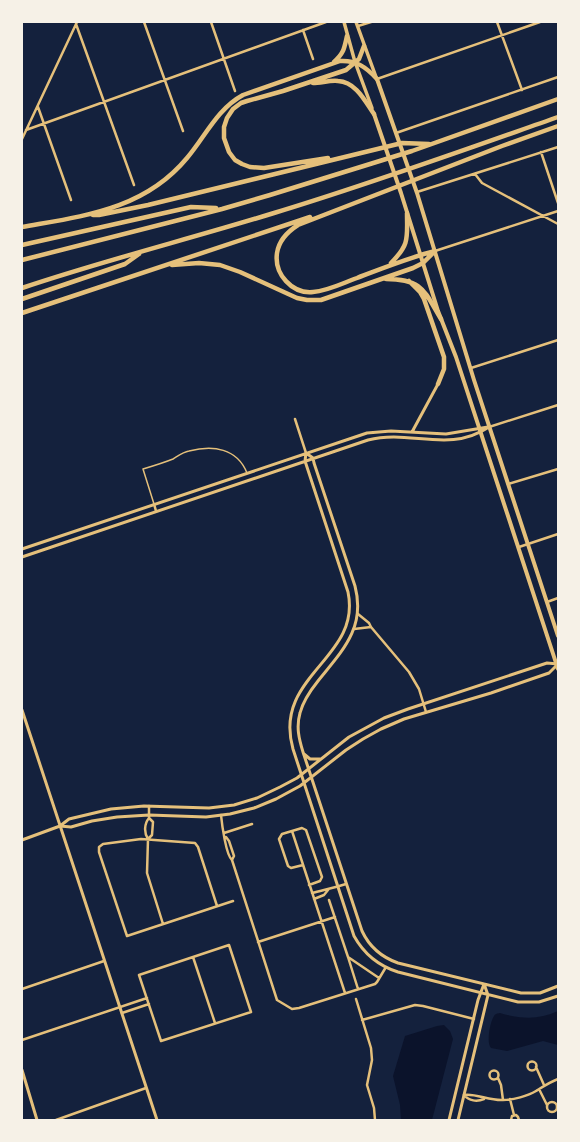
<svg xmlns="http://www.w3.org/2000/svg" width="580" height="1142" font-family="Barlow,sans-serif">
<rect width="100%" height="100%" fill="#14213d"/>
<path fill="#0b132b" d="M 558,1011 L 558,1045 L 543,1041 L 507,1051 L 491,1048 C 486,1043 490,1022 494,1016 C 496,1013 497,1014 500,1013 C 520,1019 539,1020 558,1011 Z
M 444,1025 L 450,1031 L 453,1039 L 432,1120 L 401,1120 L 400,1105 L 393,1076 L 405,1036 L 437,1026 Z"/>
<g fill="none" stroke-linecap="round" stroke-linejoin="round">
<path stroke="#e5c07b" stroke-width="1.5" d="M 154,504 L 143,469 C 153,466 163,463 173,459 C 178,456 183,452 189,451 C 213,445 237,448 247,473"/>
<path stroke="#e5c07b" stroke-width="2.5" d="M 144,22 L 183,131
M 211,22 L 235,91
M 497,22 L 522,90
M 76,24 L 134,185
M 358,26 L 371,22
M 303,30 L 313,59
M 377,79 L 540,22
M 38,107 L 71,200
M 26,130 L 326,22
M 396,133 L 558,77
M 22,139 L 77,22
M 541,152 L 558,203
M 475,174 L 482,183 L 558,224
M 417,192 L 558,147
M 435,251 L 558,211
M 471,368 L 558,340
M 295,419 L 306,453
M 489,427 L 558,405
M 508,484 L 558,469
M 154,504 L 156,511
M 519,547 L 558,534
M 547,602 L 558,598
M 358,614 L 369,623 L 371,627 L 409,672 L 419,689 L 426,712
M 354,629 L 371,627
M 149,806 L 149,818 C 144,824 144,833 148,839 L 152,835 L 153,822 L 149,818
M 221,815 C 222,825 226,855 232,860 L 277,1000 L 292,1009 L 299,1008 L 375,984 L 377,982 L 386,967
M 292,831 L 302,828 L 306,830 L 322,877 L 320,881 L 309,885
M 224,833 L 252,824
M 226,837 L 229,841 L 234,856 L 232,860
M 148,839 L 147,873 L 163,924
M 303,865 L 291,868 L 288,866 L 279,839 L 282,834 L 292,831 L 345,993
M 312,893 C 323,890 334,888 346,884
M 314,899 L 324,895 L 328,890
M 329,900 L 348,957
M 217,906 L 198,847 L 195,843 L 141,839 L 103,844 L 99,847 L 99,852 L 127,936 L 233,901
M 258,942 L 335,917
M 229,945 L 251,1012 L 161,1041 L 139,975 Z
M 193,957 L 215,1023
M 22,989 L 104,961
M 358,989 L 348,957 L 379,978
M 356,999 L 371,1048 L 372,1060 L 367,1085 L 374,1108 L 375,1120
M 122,1013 L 149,1004
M 362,1020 L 415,1005 L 423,1006 L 474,1019
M 22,1040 L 147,998
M527.5 1066a4.5 4.5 0 1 1 9 0a4.5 4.5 0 1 1-9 0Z
M 536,1067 L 544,1085
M489.5 1075a4.5 4.5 0 1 1 9 0a4.5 4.5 0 1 1-9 0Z
M 498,1078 L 501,1085 L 503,1100
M 539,1089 L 547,1105
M 464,1095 C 475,1093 490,1101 503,1100 C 513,1100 528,1096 536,1091 C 544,1086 550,1082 558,1079
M 464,1095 C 469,1101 477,1102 484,1099
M 510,1099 L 514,1115
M547 1107a5 5 0 1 1 10 0a5 5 0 1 1-10 0Z
M 56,1120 L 146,1088
M 511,1120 L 512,1116 L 516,1115 L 518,1117 L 519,1120"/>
<path stroke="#e5c07b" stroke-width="3" d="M 412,432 L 438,384
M 306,453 L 305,461 L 348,592 C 362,659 272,675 293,749 L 354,936 C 364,954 379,966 398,972 L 518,1002 L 539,1002 L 558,996
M 306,453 L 313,458 L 314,463 L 355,586 C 366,628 342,651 318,681 C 310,691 303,701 300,713 C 296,727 299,739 303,752 L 362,931 C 369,946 381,957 398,963 L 521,993 L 540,993 L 558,986
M 22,549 L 367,433 L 391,431 L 446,434 L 488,427
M 22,557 L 368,440 C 411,429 448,454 489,427
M 22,710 L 157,1120
M 304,754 L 310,759 L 320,759
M 60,826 L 69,819 L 111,809 L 144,806 L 209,808 L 234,805 L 257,798 L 280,787 L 297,778 L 349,737 L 384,718 L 408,709 L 547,663 L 558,664
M 22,840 L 60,826 L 71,827 L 92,821 L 117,817 L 149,815 L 206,817 L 230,814 L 254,808 L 276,799 L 300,786 L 346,750 L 363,739 L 381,729 L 404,719 L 491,693 L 549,673 L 557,665
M 22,1070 L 37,1120
M 449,1120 L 478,1000 L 484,984
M 458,1120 L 488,995 L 484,984"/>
<path stroke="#e5c07b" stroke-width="3.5" d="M 344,22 L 355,62 L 372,108
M 356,22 L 376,77"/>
<path stroke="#e5c07b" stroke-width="4" d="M 377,79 L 417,193 L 474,380 L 558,636
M 374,114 L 401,193 L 438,311 L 456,357 L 558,669"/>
<path stroke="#e5c07b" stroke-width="4.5" d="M 334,62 C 344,53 344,49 347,36
M 313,83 C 321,83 330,80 338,81 C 356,82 365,101 374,114
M 328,158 L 264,168 L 250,167 L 242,164 L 235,160 L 229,152 L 224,138 L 224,127 L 227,118 L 233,109 L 241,103 L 247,101 L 283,91 L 346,70 L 359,59 L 364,46
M 93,215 L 99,215 L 148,205 L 402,143 L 429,144
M 22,227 C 83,216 144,210 187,158 C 205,137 217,109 243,95 L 340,61 C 356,60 366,67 377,79
M 22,245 L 191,207 L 216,208
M 435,251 C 408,258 383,268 357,278 C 343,283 328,291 313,292 C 292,294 274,274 277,253 C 279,240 287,232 298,225 L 502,146 L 558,126
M 22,260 L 222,209 L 270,195 L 412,151 L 558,99
M 391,263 C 410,244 407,238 407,213
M 172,265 L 199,263 L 220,265 L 240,272 L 297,298 L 307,300 L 321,300 L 413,268 L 423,263 L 434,252
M 386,279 C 423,279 424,291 441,319
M 409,281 L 420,292 L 424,299 L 444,357 L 444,369 L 438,384
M 22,288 C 105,260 190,239 274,213 C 370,184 464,150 558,117
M 22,299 L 125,264 L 139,254
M 22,313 L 310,217"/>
</g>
<rect width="580" height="1142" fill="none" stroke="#f6f1e7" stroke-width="46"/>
</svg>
